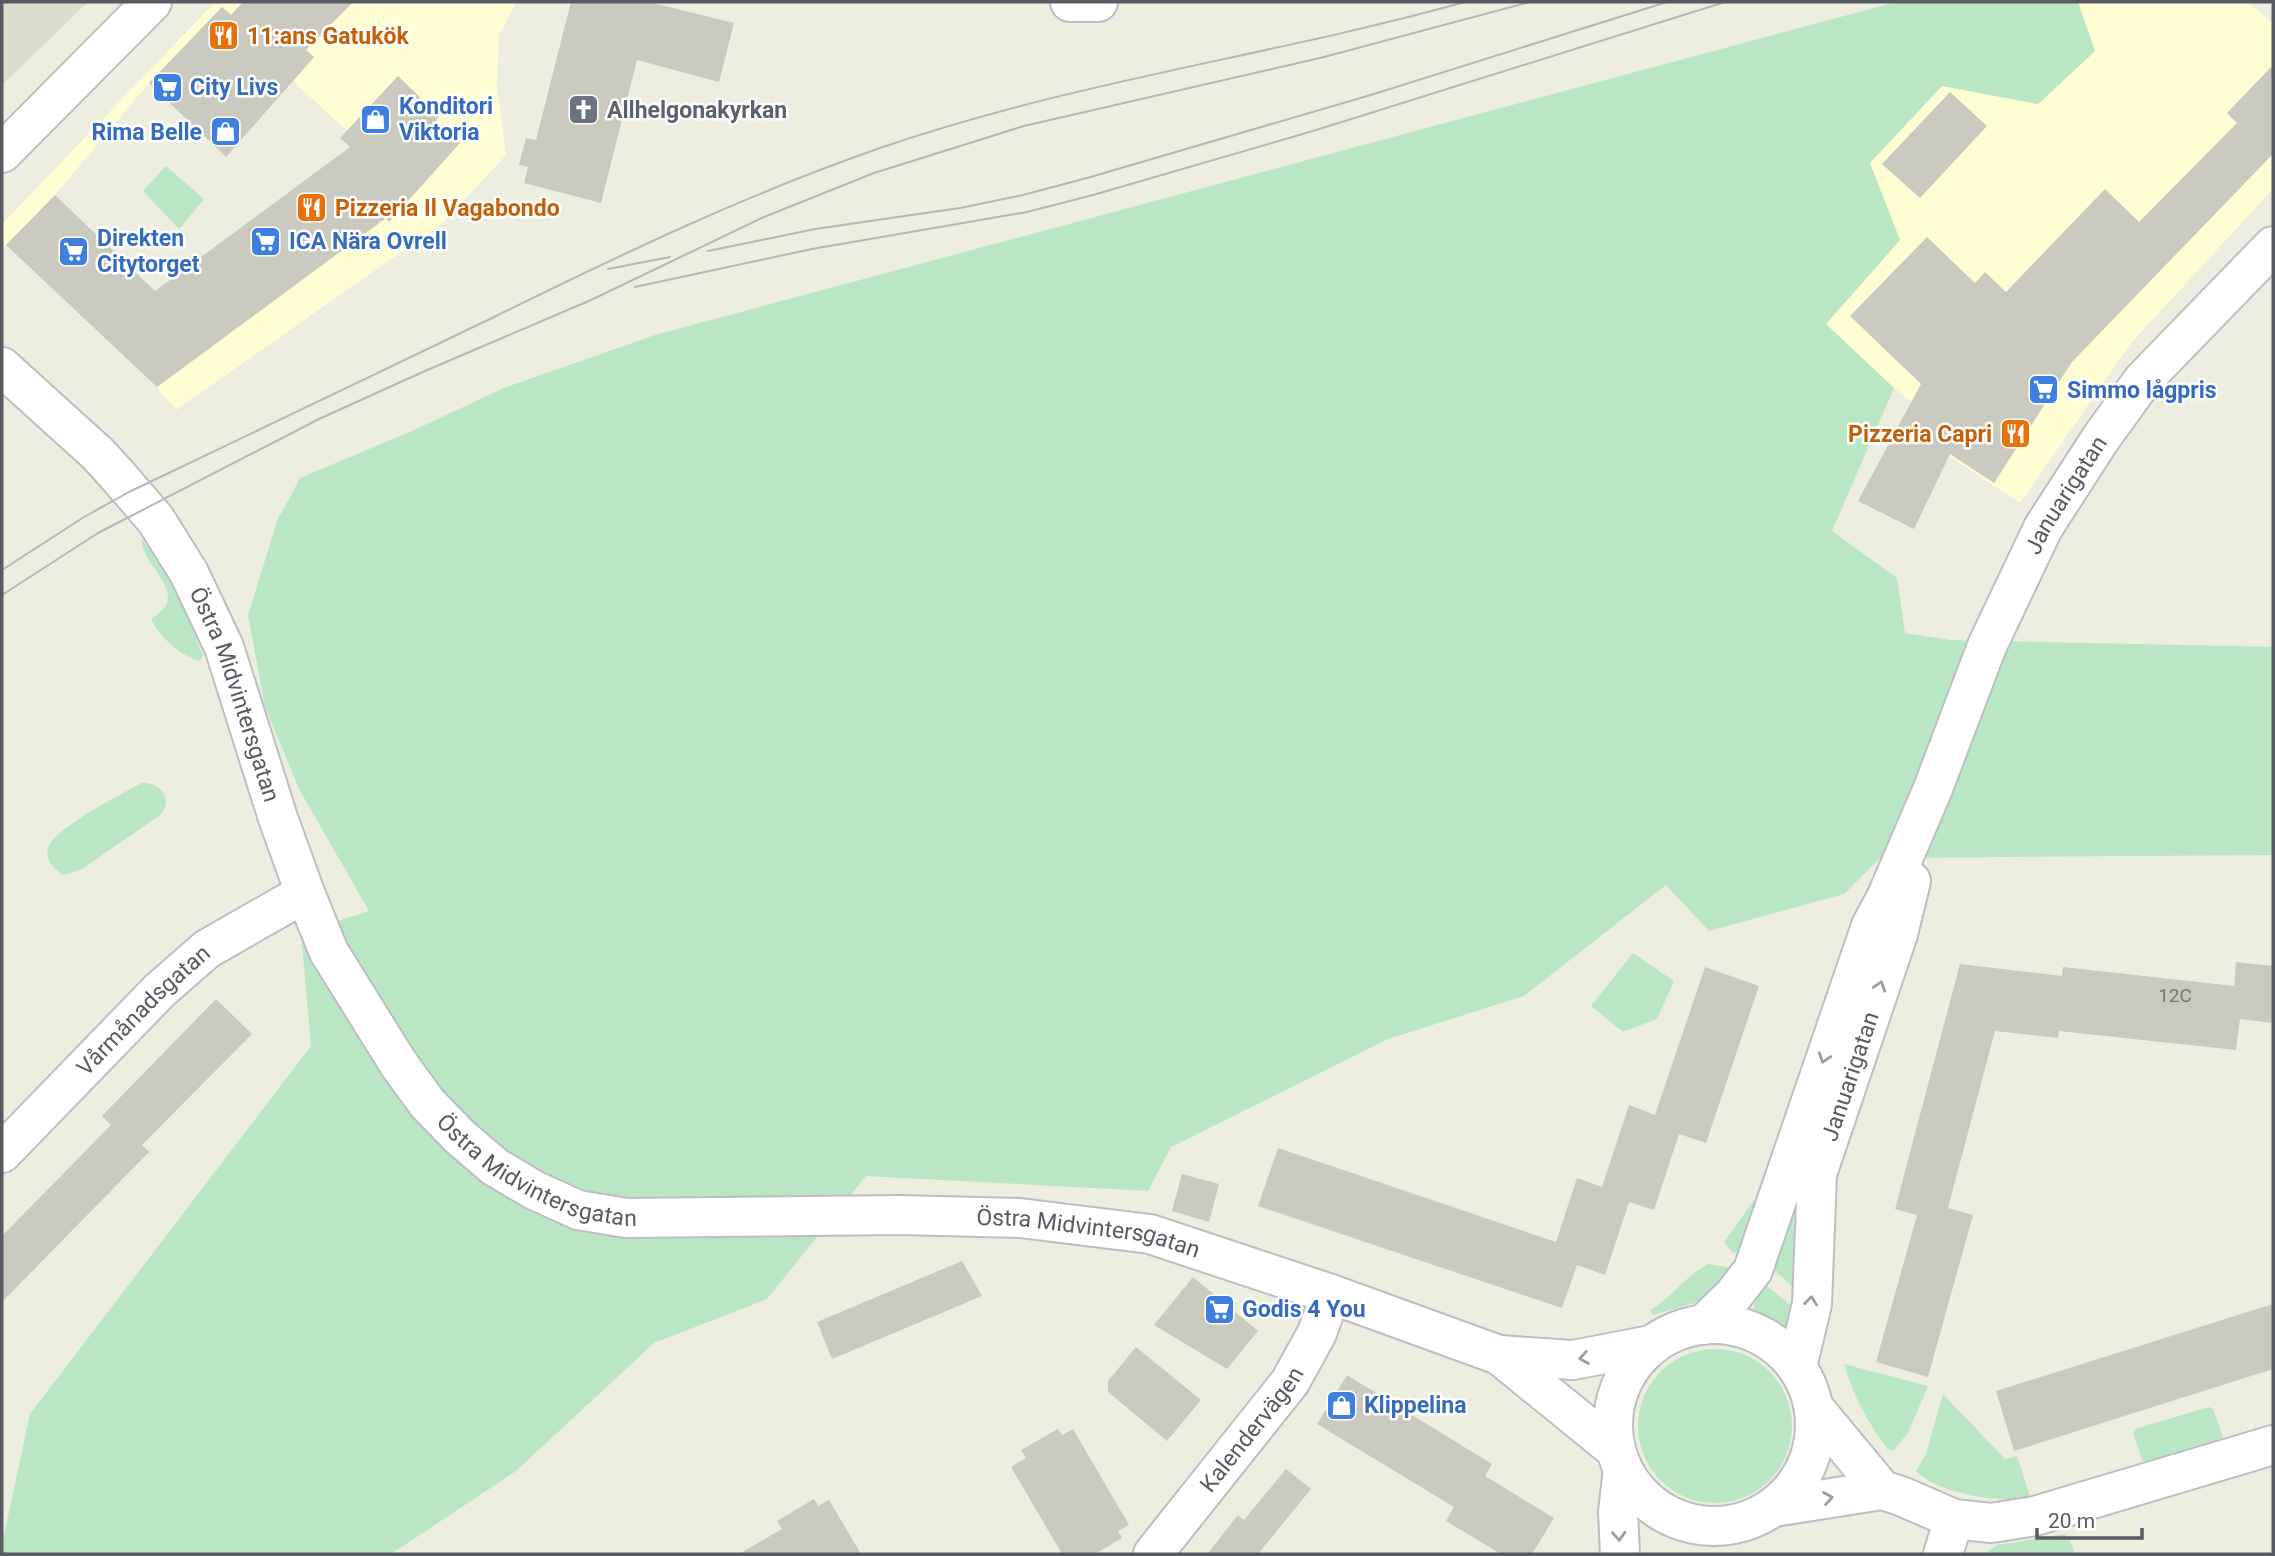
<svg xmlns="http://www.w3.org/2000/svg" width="2275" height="1556" font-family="Roboto,sans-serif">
<rect width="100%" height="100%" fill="#edede0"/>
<path fill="#fffed3" d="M 215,2 L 243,2 L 231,15 L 222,8 L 149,83 L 55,195 L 2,250 L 2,224 Z
M 353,2 L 517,2 L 499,35 L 497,86 L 506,155 L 444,222 L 176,410 L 157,387 L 407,202 L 460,143 L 436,120 L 439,116 L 398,76 L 347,131 L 293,81 L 314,58 L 306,50 Z
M 2078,2 L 2248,2 L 2273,23 L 2273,189 L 2132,342 L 2020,503 L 1946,454 L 1949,432 L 1894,388 L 1826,324 L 1900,240 L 1870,163 L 1942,86 L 2039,104 L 2095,51 Z"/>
<path fill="#ddddcf" d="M 2,2 L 88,2 L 2,85 Z"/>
<path fill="#bae7c3" d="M 1896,2 L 2078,2 L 2095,51 L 2038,104 L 1942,86 L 1870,163 L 1900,240 L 1826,324 L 1894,388 L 1832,531 L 1897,578 L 1905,633 L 1951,640 L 2273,647 L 2273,855 L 1880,858 L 1844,894 L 1709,931 L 1666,885 L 1524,996 L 1388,1039 L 1171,1147 L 1148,1191 L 866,1176 L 767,1299 L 654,1343 L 516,1471 L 391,1554 L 2,1554 L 2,1544 L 30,1414 L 311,1046 L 301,933 L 369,911 L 299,789 L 265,707 L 248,615 L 279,515 L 281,514 L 300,478 L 412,431 L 504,388 L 655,335 Z
M 166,166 L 204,199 L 179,229 L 143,191 Z
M 141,539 C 169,569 188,618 203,656 L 200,661 C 179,655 161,638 151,619 C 186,599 158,578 146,555 C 143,550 142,544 141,539 Z
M 142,783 C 161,782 174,799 160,815 L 82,869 L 64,875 C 53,869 42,856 50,844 C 61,825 121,794 142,783 Z
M 1633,953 L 1674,981 L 1657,1019 L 1623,1032 L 1591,1006 Z
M 1762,1189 L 1747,1253 L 1733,1253 L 1724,1242 Z
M 1793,1212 L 1796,1290 L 1770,1266 Z
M 1708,1264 L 1733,1268 L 1711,1298 L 1653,1315 L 1650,1310 C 1672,1298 1686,1275 1708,1264 Z
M 1763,1283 L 1798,1311 L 1792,1328 C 1780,1327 1764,1316 1752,1311 Z
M1638 1426a77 77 0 1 1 154 0a77 77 0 1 1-154 0Z
M 1844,1364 L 1928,1386 L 1908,1433 L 1893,1451 L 1887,1448 C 1868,1423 1853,1395 1844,1364 Z
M 1943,1394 L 2005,1459 L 2017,1456 L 2030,1496 C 2002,1505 1936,1493 1916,1471 L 1926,1454 Z
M 2209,1407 L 2213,1409 L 2223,1437 L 2220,1440 L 2146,1464 L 2142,1459 L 2133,1434 L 2135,1429 Z
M 2065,1534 L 2069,1538 L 2075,1554 L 1984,1554 L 1997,1545 Z"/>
<path fill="#cac9bf" d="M 243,2 L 353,2 L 306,50 L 314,57 L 226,157 L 149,83 L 222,7 L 231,15 Z
M 571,2 L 649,2 L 734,23 L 719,82 L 637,60 L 601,203 L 524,183 L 528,167 L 519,165 L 526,138 L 536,140 Z
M 2273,65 L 2273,154 L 2072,362 L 1994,483 L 1950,454 L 1914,529 L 1858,501 L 1921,384 L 1850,316 L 1927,237 L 1975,283 L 1985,272 L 2006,292 L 2105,189 L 2139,222 L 2237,123 L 2227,113 Z
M 398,76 L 439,116 L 436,120 L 460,143 L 389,222 L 386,218 L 157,387 L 6,245 L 55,195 L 155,291 L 350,147 L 340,138 Z
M 1950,92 L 1987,126 L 1920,198 L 1882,164 Z
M 2236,962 L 2273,966 L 2273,1023 L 2240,1019 L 2236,1050 L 2059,1031 L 2058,1038 L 1995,1031 L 1948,1208 L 1973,1215 L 1928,1377 L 1876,1362 L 1917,1215 L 1895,1209 L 1960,964 L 2062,976 L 2063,967 L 2234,986 Z
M 1705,967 L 1759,986 L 1706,1143 L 1679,1134 L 1654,1210 L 1629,1202 L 1605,1275 L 1577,1265 L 1562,1308 L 1258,1206 L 1278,1148 L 1556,1242 L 1577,1178 L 1602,1187 L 1629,1105 L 1655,1115 Z
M 216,999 L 252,1034 L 142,1145 L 149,1152 L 2,1302 L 2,1236 L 111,1125 L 102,1116 Z
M 1182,1174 L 1219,1184 L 1209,1222 L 1172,1211 Z
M 962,1261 L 982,1296 L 832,1359 L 817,1322 Z
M 1193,1277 L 1258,1331 L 1227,1369 L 1154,1325 Z
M 2273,1304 L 2273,1369 L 2014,1451 L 1996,1391 Z
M 1136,1347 L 1201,1400 L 1167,1441 L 1108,1392 L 1108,1381 Z
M 1347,1375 L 1492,1464 L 1485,1476 L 1554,1518 L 1532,1554 L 1501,1554 L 1446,1521 L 1454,1507 L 1317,1424 Z
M 1058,1429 L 1062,1435 L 1073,1429 L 1129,1525 L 1118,1531 L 1122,1538 L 1095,1554 L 1062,1554 L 1011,1467 L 1026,1458 L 1021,1450 Z
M 1286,1469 L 1311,1489 L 1258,1554 L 1207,1554 L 1238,1515 L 1244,1520 Z
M 814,1499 L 818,1506 L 829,1500 L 861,1554 L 739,1554 L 782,1529 L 777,1521 Z"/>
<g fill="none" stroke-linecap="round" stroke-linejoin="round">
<defs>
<g id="minor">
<path d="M 1070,2 L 1098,2"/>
<path d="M 2,153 L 152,2"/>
<path id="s1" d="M 2,367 L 98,454 L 118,476 L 156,520 L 189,573 L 224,647 L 278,818 L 305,893 L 329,952 L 398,1063 L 427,1103 L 460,1137 L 495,1167 L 534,1190 L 578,1210 L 626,1218 L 900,1215 L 1020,1218 L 1150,1234 L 1331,1294 L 1499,1355 L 1573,1360 L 1651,1345"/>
<path id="s2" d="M 2,1153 L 159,991 L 207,949 L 305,893"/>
<circle cx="1714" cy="1425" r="101"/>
<path id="s3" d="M 1703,1325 L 1733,1296 L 1753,1270 L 1871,926 L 1886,898 L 1932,791 L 1987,646 L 2043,528 L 2101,438 L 2143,380 L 2273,246"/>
<path d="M 1499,1355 L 1616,1450"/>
<path id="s4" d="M 1797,1367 L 1812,1304 L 1817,1174 L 1898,934 L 1911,881"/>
<path d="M 1814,1408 L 1882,1490"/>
<path d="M 1774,1507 L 1882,1490 L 1901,1496 L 1954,1519 L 1991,1523 L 2035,1516 L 2273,1445"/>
<path id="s5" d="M 1153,1554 L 1290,1382 L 1317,1333 L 1331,1294"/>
<path d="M 1620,1554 L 1618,1512 L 1623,1469"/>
<path d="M 1943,1554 L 1954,1519"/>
</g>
</defs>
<use href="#minor" stroke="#bdbec5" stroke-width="42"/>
<use href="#minor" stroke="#fff" stroke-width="38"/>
<path stroke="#b6b7b7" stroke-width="2" d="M 708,251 L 815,229 L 960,208 L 1023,195 L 1087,178 L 1374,94 L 1667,2
M 608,269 L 670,257
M 635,287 L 812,249 L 1027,212 L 1093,195 L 1313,131 L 1725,2
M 2,570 L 84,517 L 129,492 C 250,435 371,376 492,318 C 618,256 747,194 880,148 C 1071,82 1271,56 1465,2
M 2,595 L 98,533 L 319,419 L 425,371 L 591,300 L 764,217 L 874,173 L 1024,126 L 1324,57 L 1530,2"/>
</g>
<defs><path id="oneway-chevron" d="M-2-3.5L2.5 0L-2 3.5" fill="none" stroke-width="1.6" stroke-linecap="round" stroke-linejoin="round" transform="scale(1.75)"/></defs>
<g stroke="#9b9da1">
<use href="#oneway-chevron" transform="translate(1880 986) rotate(-72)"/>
<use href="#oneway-chevron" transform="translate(1824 1058) rotate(108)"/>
<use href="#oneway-chevron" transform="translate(1811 1301) rotate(-84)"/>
<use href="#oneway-chevron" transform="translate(1584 1358) rotate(170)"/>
<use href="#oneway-chevron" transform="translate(1828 1498) rotate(-9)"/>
<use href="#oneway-chevron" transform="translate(1619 1536) rotate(87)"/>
</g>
<defs>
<symbol id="restaurant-square" viewBox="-11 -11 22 22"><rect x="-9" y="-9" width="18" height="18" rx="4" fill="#e8710a" stroke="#fff"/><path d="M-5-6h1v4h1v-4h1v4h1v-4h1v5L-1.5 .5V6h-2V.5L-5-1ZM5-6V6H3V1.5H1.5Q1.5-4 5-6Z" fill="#fff"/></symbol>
<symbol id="supermarket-square" viewBox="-11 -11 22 22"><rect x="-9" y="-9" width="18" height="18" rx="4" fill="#3f7fe0" stroke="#fff"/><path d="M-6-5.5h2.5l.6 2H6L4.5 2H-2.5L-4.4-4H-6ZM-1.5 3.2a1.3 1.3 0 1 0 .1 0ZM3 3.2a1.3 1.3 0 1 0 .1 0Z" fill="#fff"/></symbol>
<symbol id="church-square" viewBox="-11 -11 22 22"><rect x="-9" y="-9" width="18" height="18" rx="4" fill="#6b7280" stroke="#fff"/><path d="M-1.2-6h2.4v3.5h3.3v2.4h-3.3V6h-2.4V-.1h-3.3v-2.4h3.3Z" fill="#fff"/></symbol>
<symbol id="shop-square" viewBox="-11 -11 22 22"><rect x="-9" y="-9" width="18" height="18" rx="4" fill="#3f7fe0" stroke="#fff"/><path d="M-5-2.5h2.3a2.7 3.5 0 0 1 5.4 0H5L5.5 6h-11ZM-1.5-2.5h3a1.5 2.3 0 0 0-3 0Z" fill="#fff"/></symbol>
</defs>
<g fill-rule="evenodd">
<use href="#restaurant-square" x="206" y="18" width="35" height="35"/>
<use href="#supermarket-square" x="150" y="70" width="35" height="35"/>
<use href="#church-square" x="566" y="92" width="35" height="35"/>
<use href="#shop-square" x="358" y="102" width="35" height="35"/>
<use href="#shop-square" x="208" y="114" width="35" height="35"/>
<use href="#restaurant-square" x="294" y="190" width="35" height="35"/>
<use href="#supermarket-square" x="248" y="224" width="35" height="35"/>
<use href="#supermarket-square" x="56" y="234" width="35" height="35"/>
<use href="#supermarket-square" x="2026" y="372" width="35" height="35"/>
<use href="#restaurant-square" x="1998" y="416" width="35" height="35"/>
<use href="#supermarket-square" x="1202" y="1292" width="35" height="35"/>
<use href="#shop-square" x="1324" y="1388" width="35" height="35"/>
</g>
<g text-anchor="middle" stroke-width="5" stroke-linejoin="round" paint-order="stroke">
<g font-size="19" fill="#757679">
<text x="2175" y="1002">12C</text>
</g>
<g font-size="23" font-weight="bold" fill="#c56008" stroke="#fff" text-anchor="start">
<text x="247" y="44">11:ans Gatukök</text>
<text x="335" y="216">Pizzeria Il Vagabondo</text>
<text x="1992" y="442" text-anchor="end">Pizzeria Capri</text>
</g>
<g font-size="23" font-weight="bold" fill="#366cbe" stroke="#fff" text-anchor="start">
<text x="190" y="95">City Livs</text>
<text x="399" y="114">Konditori<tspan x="399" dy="26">Viktoria</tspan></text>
<text x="202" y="140" text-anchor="end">Rima Belle</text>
<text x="97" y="246">Direkten<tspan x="97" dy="26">Citytorget</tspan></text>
<text x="289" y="249">ICA Nära Ovrell</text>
<text x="2067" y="398">Simmo lågpris</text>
<text x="1242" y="1317">Godis 4 You</text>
<text x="1364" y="1413">Klippelina</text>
</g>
<g font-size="23" font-weight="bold" fill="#5b616d" stroke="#fff" text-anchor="start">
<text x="607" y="118">Allhelgonakyrkan</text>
</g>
<g font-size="23" fill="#595b62" stroke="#fff">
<text dy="8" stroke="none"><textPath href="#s3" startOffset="912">Januarigatan</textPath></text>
<text dy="8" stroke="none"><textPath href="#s1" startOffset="410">Östra Midvintersgatan</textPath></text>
<text dy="8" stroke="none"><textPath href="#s2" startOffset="201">Vårmånadsgatan</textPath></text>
<text dy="8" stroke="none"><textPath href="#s4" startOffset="298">Januarigatan</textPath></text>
<text dy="8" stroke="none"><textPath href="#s1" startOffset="998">Östra Midvintersgatan</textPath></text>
<text dy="8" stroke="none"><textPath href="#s1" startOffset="1564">Östra Midvintersgatan</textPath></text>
<text dy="8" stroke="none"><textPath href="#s5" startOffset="159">Kalendervägen</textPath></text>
</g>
</g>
<rect width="2275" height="1556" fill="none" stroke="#595b62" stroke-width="7"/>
<path d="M2037 1528v10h105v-10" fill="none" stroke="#595b62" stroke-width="3.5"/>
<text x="2048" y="1528" font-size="21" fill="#595b62" stroke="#ffffff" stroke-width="5" paint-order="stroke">20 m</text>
</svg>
